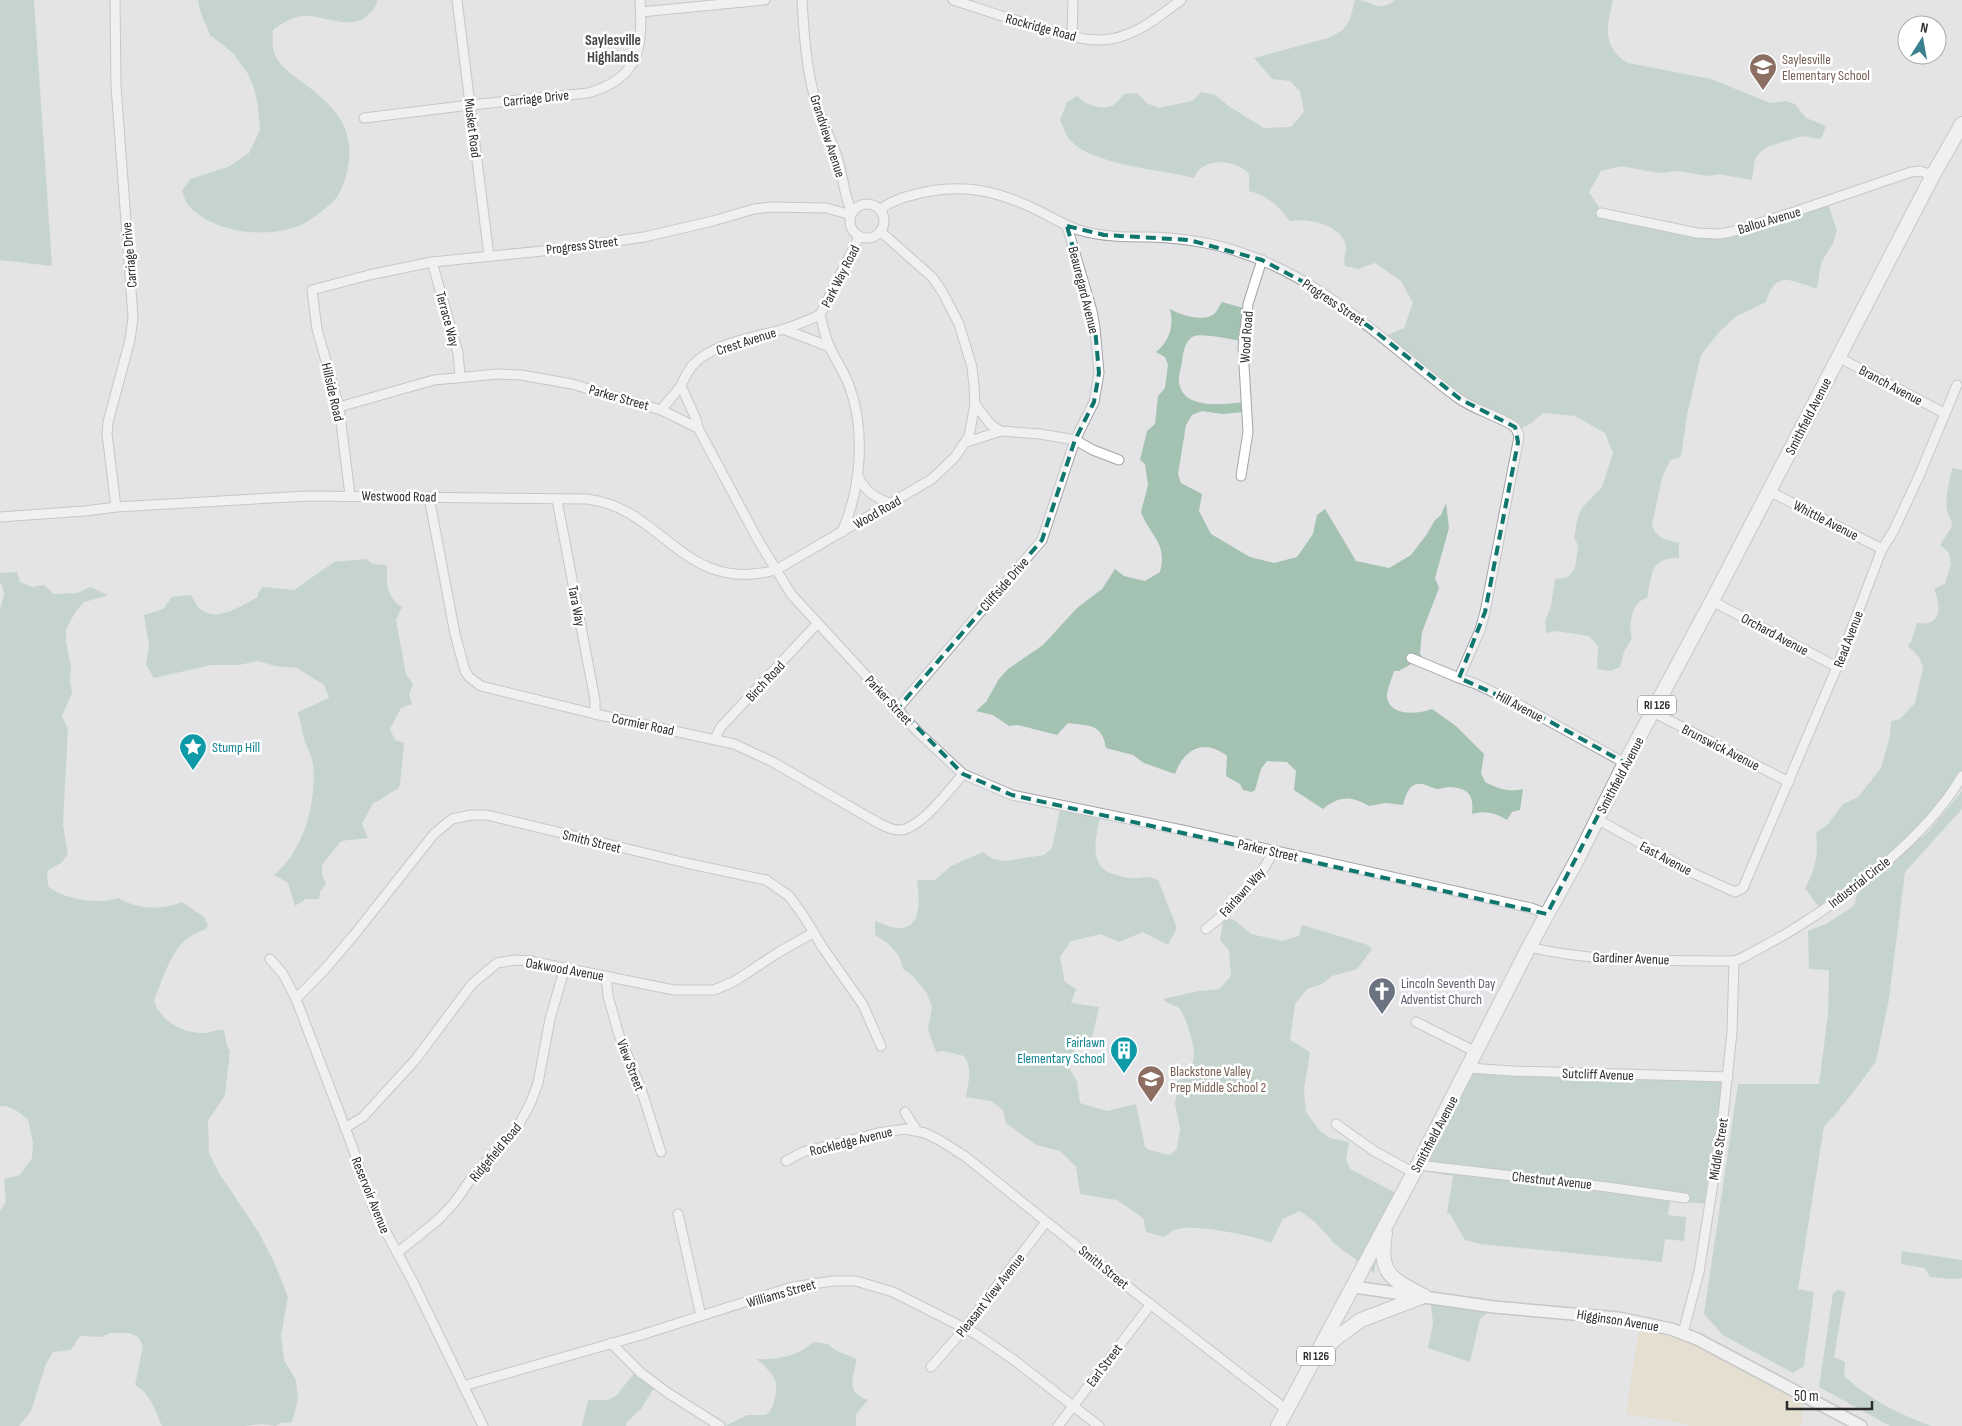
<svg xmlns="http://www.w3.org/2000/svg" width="1962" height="1426" font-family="'Sofia Sans Condensed',sans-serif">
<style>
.green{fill:#a3c2b1}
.sand{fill:#e4dab5}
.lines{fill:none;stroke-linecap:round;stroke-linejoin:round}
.minor-casing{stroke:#a4a3a6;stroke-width:11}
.tertiary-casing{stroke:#a4a3a6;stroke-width:14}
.primary-casing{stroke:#a4a3a6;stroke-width:16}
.minor{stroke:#fff;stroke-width:9}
.tertiary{stroke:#fff;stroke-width:11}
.primary{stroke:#fff;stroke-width:14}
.marked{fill:none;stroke:#0f766e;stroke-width:4;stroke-dasharray:10 6;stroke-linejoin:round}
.labels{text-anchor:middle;stroke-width:5;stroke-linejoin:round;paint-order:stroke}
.shield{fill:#fff;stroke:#6b6b6c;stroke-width:1}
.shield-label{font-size:12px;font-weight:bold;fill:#2c2b2d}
.street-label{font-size:14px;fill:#2c2b2d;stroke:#fff}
.education-label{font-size:14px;fill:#785e54;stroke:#fff;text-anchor:start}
.culture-label{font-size:14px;fill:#0d838f;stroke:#fff;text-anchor:start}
.worship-label{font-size:14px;fill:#5b616d;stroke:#fff;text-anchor:start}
.neighbourhood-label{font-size:15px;font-weight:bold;fill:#474648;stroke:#fff}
</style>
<rect width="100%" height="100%" fill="#e4e3e6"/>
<g class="green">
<polygon points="0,0 34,0 52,266 0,260"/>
<path d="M198,0H377C377,6 374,9 370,13C353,32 327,16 306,16C294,15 283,23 273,30C273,35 272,43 273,49C277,65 290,73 302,82C339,109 359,133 345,180C343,185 340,193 337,197C332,204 309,222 301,225C267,239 214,234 188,205C185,201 184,196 182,191L190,179L228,167L249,153L260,130L258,106L254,88L248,74L233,53L210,35L200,11Z"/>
<path d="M1355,0C1372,0 1378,14 1395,0H1613C1607,26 1601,47 1628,63L1711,79L1770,103L1786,101L1795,104L1806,118L1826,126L1821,139L1802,136L1767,147L1758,154L1755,159L1752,180L1718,174L1709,176L1677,171L1662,173L1647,171L1621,166L1601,171L1589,192L1604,215L1726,236L1828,204L1837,231L1833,243L1821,263L1817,289C1792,281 1775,269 1766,302L1737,316L1720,331L1701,355L1687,415L1681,457L1670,460L1662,478L1652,524C1656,539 1666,539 1679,543V558C1649,558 1653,573 1647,598C1632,601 1628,625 1632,638L1624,652L1620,667L1611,671L1597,669L1598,646L1589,636L1555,631L1546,633L1545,621L1551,606L1555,579L1568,577L1575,568L1578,545L1574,538L1578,516L1582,508L1602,487L1613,453L1605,433L1575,416L1543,413L1530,424L1515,431L1463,407L1380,338L1404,328L1413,303L1401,281L1375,263L1358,269L1345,266C1343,259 1346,254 1346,247C1344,225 1307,218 1290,221C1276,205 1271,197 1249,191V174C1238,162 1215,158 1201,168C1198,170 1196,175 1194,178C1160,169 1095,166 1071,141C1066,136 1063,126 1060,120L1067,102L1077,96C1085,105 1104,112 1115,104C1118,101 1121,97 1124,94L1137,93L1147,103L1158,108L1192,101L1201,92L1215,95L1230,107L1264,128L1291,127L1304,112L1300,91L1290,81L1272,79L1254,58L1328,38L1343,30L1350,19Z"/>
<path d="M1222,302L1247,309L1242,341C1231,340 1200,332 1192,337C1184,343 1183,354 1182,362C1181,368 1178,376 1179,381C1181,411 1225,404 1245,402V412L1222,414L1202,411L1192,415L1186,425L1178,474L1181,483L1202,494L1199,511L1211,534L1250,557L1274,563L1297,557L1313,534L1317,515L1325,509L1356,561L1389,568L1411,555L1427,534L1435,520L1441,515L1446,503L1449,528L1435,578L1439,588L1422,632L1420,653L1422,658L1399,671H1394C1392,679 1386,691 1387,698C1391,717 1418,714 1432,709L1456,726L1484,754L1481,773L1485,782C1497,788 1509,793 1523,789L1520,810L1512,812L1507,820C1496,813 1485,810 1472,814C1474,795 1469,788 1449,787C1445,787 1441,789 1437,789C1432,788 1427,785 1422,784C1409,782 1406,795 1403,805L1386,803L1369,806C1351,795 1338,796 1323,809L1294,790L1296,771L1287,762L1267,761L1261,769L1255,790L1252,792L1243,790L1240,784L1226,776L1227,756C1204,738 1184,749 1175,774L1144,763L1133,755L1106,748C1102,723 1089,726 1068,723L1057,735L1018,725L1009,726L993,715L976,711L986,702L999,679L1008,669L1043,645L1077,608L1102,589L1115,569L1124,576L1145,581L1160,572C1168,543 1150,536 1141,512L1148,485L1145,464L1140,460L1147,431L1155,424L1158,396L1165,388L1168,365L1165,357L1156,352C1170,341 1174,325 1170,309C1180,315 1205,323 1215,313C1218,310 1220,305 1222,302Z"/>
<path d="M1952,468L1962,470V777L1892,861L1928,832L1962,791V809L1905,872L1889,999L1876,1061L1861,1082L1835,1115L1824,1126L1798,1289L1814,1292L1804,1366L1793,1373L1723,1335L1704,1314L1738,1084H1819L1828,1014L1829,970L1809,969L1808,931L1826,924L1854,906L1859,887L1822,912L1805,888C1815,871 1819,853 1816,833L1828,824L1843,804L1858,797L1881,768L1890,736L1891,721L1900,719L1915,703L1923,668L1919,657L1908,646L1911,642L1917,623C1920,623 1926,624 1929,623C1944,616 1938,599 1934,589L1945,584L1951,564L1949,553L1940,545L1951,528L1952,522C1941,506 1949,486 1952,468Z"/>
<path d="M366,559L373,564L387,565C387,583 385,595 402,607L396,620L406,674L413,684L409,694L412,704L401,708L390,729L395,740L404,743L400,785L397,790C389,792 383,800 373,803L362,824L368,838L341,841L322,865V875L326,883L320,892L319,899H306L295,906L288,883L274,875C304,851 317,801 313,765C312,756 307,747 304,739C302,730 300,721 298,712L329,698L324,685L297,668L275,666L258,661L239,665H211L154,678L146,665L149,646L144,615L163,609L172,597L191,595C194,599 196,605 199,608C216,624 242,605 258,597V593L263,587L294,590L334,562Z"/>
<path d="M17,572L20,582L32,587L44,585L54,594L77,593L90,587L106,594L107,596L84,602L76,611L66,629V642L71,667L70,681L72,693L62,716L68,729L63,825L68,854L61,863L47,871L48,886C61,899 101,905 118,898C137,909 161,911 182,902L204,917L208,925L206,929C198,932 189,936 182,943C170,956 161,983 154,1000C159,1020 183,1034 204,1033C211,1033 217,1029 224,1030L227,1046L230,1051L225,1095L208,1121L209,1153L219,1173L259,1233L274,1262L288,1297L281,1335L284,1360L296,1380L298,1400L292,1422L280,1423L276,1426L263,1424L245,1426H162C156,1412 150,1393 135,1385L143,1346L138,1337L129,1333H110L102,1337L80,1336L71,1350L53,1352L46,1364L31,1411L19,1426H0V1211L6,1202L4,1179L20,1175L32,1158L33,1144L28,1119C20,1113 11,1105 0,1106V609L4,595L2,585L0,583V573Z"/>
<path d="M1060,809L1100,817C1096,839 1087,868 1116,875C1121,877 1126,878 1132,878C1145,879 1143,874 1158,880L1177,928L1168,945L1143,932L1119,942L1101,934L1071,941L1060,957L1065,982L1076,989L1071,1003L1099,1007L1091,1043L1075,1049L1070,1070L1077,1081L1080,1103L1107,1111L1136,1104L1145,1147L1149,1150L1170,1155L1177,1149L1180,1129L1175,1104L1177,1091L1173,1084L1191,1072C1192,1065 1194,1058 1194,1052C1193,1042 1186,1017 1180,1009C1176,1005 1169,1005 1163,999L1199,991L1219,989L1231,976L1229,950L1220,940L1224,916L1236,921L1251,934L1282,941L1299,936L1302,925L1368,945L1372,949L1357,969L1332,976L1322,984L1307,989L1295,1004L1290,1040L1310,1052L1304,1090L1306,1112L1320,1131L1330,1138L1349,1142L1346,1160L1350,1169L1400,1195L1377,1256L1374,1273L1336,1245L1315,1222L1300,1211L1283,1219L1271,1243C1256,1236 1194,1224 1178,1229C1173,1230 1168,1234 1164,1237L1146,1232L1143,1218L1117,1200L1080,1194L1076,1167L1060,1151L1036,1145L1006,1123L1003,1110L991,1101L966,1097C968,1082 973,1069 964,1056L943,1051L936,1052L928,1030L932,1006L926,992L913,976L903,969C900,952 890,944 875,935V921C883,924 894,929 902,928C923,926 919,895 917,880H935L951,866L983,852L993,859L1005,861L1044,855L1052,848Z"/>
<polygon points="1468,1068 1728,1077 1709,1204 1670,1201 1668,1215 1686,1217 1684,1241 1665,1239 1662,1262 1480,1244 1465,1240 1450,1214 1447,1213 1453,1176 1415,1170"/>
<polygon points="1902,1251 1962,1260 1962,1278 1953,1279 1930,1277 1925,1268 1901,1264"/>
<path d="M1838,1290L1845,1292L1834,1357L1845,1362L1844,1376C1869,1399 1900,1415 1932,1426H1890L1819,1387L1833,1293Z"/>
<polygon points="1430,1297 1494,1307 1480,1319 1470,1362 1428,1348 1433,1323"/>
<path d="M813,1342L828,1344L835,1350L857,1359C853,1378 845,1392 868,1400L856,1414V1426H725L747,1415H766C772,1410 773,1406 775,1398C780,1378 770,1372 757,1359C777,1360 799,1356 813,1342Z"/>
<polygon points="636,1371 657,1383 641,1409 626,1423 626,1426 582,1426 588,1400 608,1400 616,1396"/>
</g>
<polygon class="sand" points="1640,1322 1671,1329 1802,1395 1803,1420 1800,1426 1689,1426 1682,1423 1626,1414"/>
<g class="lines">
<g class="minor-casing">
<g id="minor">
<polyline points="115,0 116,86 133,317 130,340 108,422 107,434 116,507"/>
<polyline points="457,0 489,256"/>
<path d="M802,0C804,33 806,67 815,99C820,120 832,139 838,160C844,179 843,193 852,212"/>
<path d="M953,0C984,10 1015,21 1048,30C1068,35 1089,43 1111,39C1139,34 1159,16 1181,0"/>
<polyline points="641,12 765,0"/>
<polyline points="1072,37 1073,0"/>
<path d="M364,118L470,105L588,93C640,78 643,48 640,0"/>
<circle cx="867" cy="221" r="17"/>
<path d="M880,210C893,199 909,196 925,192C966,184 997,191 1035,209C1050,216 1063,225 1079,230C1102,237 1126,237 1150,237C1180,238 1211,242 1239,252C1325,279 1388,346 1458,398C1476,411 1497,415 1515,427L1519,435L1518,442L1485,612L1480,630L1459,678"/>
<polyline points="1601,213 1697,233 1719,234 1731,232 1797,211 1911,172 1920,171 1933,175"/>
<polyline points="432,262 458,353 460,376"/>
<path d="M820,315C823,325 825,337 830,348C836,360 844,372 849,385C866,431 861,488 842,532"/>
<polyline points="820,315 859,237"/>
<polyline points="783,329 830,347"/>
<polyline points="1838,357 1944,413"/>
<polyline points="975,404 991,425 1001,431 1040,434 1075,440 1093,450 1119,460"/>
<polyline points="339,407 434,380 498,374 521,375 572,384 661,410 698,428 758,540 791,594 918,732 963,774 1012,795 1182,830 1531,908 1547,914"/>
<polyline points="661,410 681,386"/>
<path d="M698,428L696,419L681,386C684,379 687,372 692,366C711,343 757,337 784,329C797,325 808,320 820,315"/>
<polyline points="967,442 1001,431"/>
<path d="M858,476C866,493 875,497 891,504"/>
<polyline points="1241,476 1248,432 1243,348 1248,304 1262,260"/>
<polyline points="1769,491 1882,549"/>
<polyline points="350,495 339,407 317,329 312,290 369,275 432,262 562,249 644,237 713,221 754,209 771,207 827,208 851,215"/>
<path d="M429,497L455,634L465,671L469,677L481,686L595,714L734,744L773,762L880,824C886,827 893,830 899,830C920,830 950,789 963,774"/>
<polyline points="557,500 595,700 595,714"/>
<path d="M0,517L85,511L116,507L307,496L587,499C664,508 683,595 776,570L932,479L955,457L969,436L975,404L974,386L972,367L959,324L943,293L933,278L880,231"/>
<polyline points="1712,601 1837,667"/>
<polyline points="1411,658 1459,678 1476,684 1518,704 1625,763"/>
<polyline points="898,708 1042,540 1075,440 1094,402 1099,373 1095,328 1092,311 1067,226"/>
<polyline points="1653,712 1789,782"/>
<polyline points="715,739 720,728 817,624"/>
<polyline points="1597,819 1695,874 1735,892 1743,888 1837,667 1882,549 1893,532 1919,476 1957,385"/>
<path d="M1206,929C1232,909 1259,881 1273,852"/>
<path d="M1529,947C1595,963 1666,960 1734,961L1742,958C1758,949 1774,941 1789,932C1850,895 1927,837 1962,776"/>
<polyline points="270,959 283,974 296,999 351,1143 374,1210 412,1280 483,1426"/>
<polyline points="606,976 608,996 619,1035 641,1089 661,1152"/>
<polyline points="296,999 326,968 354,935 434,834 452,819 471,815 487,815 686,863 766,880 789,896 803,915 823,948 863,1005 881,1046"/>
<polyline points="1416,1022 1476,1052"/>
<polyline points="1468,1068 1512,1071 1728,1077"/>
<polyline points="905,1112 917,1131"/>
<polyline points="1336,1124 1374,1151 1414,1173"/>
<polyline points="345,1128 363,1117 416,1059 472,984 497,963 515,960 530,961 674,990 714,990 735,981 779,952 813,933"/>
<polyline points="786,1161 803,1152 878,1133 905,1129 925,1133 941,1141 966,1157 1110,1273 1287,1410"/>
<polyline points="1418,1165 1607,1187 1685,1198"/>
<polyline points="678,1214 701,1316"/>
<polyline points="397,1253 438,1220 454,1203 473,1176 516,1130 531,1102 538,1083 550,1019 565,967"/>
<polyline points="1683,1333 1699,1272 1722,1126 1732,1032 1734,961"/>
<polyline points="611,1343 641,1373 668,1393 720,1426"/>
<polyline points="931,1367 965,1328 1046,1222"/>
<polyline points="463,1386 641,1335 792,1287 833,1281 856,1281 893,1292 976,1334 1014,1360 1099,1426"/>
<polyline points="1058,1426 1151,1304"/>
</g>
</g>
<g class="tertiary-casing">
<polyline id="tertiary" points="1354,1287 1494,1307 1618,1318 1671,1329 1697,1339 1861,1426"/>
</g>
<g class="primary-casing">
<g id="primary">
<path d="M1385,1233C1378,1274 1391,1279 1424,1296"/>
<polyline points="1325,1349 1336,1338 1361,1320 1424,1296"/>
<polyline points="1278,1426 1418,1165 1529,947 1578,858 1625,763 1712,601 1933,175 1962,124"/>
</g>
</g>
<use href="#minor" class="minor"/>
<use href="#tertiary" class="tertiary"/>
<use href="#primary" class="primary"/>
</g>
<path d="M0 0H1962V1426H0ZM1067,226L1104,235L1189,240L1262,260L1313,287L1371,328L1460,399L1515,427L1518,442L1485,612L1459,678L1518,704L1625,763L1547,914L1012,795L963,774L898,708L1042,540L1075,440L1094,402L1099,373L1095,328Z" fill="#e4e3e6" fill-opacity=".55" fill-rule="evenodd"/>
<path class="marked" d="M1067,226L1104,235L1189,240L1262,260L1313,287L1371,328L1460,399L1515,427L1518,442L1485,612L1459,678L1518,704L1625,763L1547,914L1012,795L963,774L898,708L1042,540L1075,440L1094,402L1099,373L1095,328Z"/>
<defs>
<g id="school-pin" transform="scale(1.4375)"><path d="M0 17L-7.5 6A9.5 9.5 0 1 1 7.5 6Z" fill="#8d6e63" stroke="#fff"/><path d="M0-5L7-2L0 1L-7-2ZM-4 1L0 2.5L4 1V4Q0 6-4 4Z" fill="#fff"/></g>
<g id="sight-pin" transform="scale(1.4375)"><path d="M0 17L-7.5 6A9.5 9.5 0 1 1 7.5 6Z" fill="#0f9aa8" stroke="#fff"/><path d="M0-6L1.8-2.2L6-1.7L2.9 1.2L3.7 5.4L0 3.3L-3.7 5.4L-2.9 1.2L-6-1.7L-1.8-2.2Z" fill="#fff"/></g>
<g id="church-pin" transform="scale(1.4375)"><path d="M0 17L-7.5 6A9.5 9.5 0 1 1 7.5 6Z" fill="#6b7280" stroke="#fff"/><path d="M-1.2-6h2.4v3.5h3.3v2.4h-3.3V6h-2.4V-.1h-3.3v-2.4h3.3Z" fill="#fff"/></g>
<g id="building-pin" transform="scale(1.4375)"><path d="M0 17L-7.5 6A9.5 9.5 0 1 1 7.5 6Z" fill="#0f9aa8" stroke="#fff"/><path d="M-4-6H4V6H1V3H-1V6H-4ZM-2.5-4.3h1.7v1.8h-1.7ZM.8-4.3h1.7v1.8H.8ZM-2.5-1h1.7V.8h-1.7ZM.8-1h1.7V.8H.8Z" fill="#fff"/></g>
</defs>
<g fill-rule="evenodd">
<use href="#school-pin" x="1763" y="67"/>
<use href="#sight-pin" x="193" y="747"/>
<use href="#church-pin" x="1382" y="991"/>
<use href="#building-pin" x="1124" y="1050"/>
<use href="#school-pin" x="1151" y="1079"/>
</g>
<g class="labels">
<g class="shield">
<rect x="1638" y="695.5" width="38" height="19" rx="4"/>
<rect x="1297" y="1346.5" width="38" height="19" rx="4"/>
</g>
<g class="shield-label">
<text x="1657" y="709">RI 126</text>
<text x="1316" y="1360">RI 126</text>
</g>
<g class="street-label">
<text transform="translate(1041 27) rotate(15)" y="5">Rockridge Road</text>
<text transform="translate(536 98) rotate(-6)" y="5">Carriage Drive</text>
<text transform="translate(473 128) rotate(83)" y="5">Musket Road</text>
<text transform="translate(828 136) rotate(72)" y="5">Grandview Avenue</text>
<text transform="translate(1769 220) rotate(-17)" y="5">Ballou Avenue</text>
<text transform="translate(582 245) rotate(-7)" y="5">Progress Street</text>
<text transform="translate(129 255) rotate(-95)" y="5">Carriage Drive</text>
<text transform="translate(840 276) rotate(-63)" y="5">Park Way Road</text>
<text transform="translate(1084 290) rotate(76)" y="5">Beauregard Avenue</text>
<text transform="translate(1334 302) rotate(34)" y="5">Progress Street</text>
<text transform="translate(448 319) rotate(75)" y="5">Terrace Way</text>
<text transform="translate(1246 337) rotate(-86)" y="5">Wood Road</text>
<text transform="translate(746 341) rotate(-18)" y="5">Crest Avenue</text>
<text transform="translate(1891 385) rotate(28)" y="5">Branch Avenue</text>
<text transform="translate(333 392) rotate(77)" y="5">Hillside Road</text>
<text transform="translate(619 397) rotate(16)" y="5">Parker Street</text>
<text transform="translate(1808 416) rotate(-63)" y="5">Smithfield Avenue</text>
<text transform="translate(399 496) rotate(1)" y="5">Westwood Road</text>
<text transform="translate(877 512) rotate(-30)" y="5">Wood Road</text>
<text transform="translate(1826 520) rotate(27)" y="5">Whittle Avenue</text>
<text transform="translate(1004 584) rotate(-49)" y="5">Cliffside Drive</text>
<text transform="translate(577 606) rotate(79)" y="5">Tara Way</text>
<text transform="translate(1775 634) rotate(28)" y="5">Orchard Avenue</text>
<text transform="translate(1848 639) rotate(-69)" y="5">Read Avenue</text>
<text transform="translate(765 681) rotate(-47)" y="5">Birch Road</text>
<text transform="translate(889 700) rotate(47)" y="5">Parker Street</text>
<text transform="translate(1520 706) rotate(28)" y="5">Hill Avenue</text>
<text transform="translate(643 724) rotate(12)" y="5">Cormier Road</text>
<text transform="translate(1721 747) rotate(27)" y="5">Brunswick Avenue</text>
<text transform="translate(1620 775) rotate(-62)" y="5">Smithfield Avenue</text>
<text transform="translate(592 841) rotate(14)" y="5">Smith Street</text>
<text transform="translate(1268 850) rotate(13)" y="5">Parker Street</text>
<text transform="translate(1666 858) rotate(28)" y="5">East Avenue</text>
<text transform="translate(1859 882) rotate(-38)" y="5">Industrial Circle</text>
<text transform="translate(1242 892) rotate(-48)" y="5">Fairlawn Way</text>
<text transform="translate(1631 958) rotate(2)" y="5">Gardiner Avenue</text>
<text transform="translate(565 969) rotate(10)" y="5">Oakwood Avenue</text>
<text transform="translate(631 1065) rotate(69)" y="5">View Street</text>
<text transform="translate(1598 1074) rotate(2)" y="5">Sutcliff Avenue</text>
<text transform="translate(1434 1134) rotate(-62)" y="5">Smithfield Avenue</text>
<text transform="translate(851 1141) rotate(-14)" y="5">Rockledge Avenue</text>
<text transform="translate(1718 1149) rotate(-81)" y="5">Middle Street</text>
<text transform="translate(495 1152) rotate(-50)" y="5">Ridgefield Road</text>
<text transform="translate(1552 1180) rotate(6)" y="5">Chestnut Avenue</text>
<text transform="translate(371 1195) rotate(68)" y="5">Reservoir Avenue</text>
<text transform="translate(1104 1267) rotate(39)" y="5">Smith Street</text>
<text transform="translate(781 1293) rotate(-16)" y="5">Williams Street</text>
<text transform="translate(990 1295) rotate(-52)" y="5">Pleasant View Avenue</text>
<text transform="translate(1618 1320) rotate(9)" y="5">Higginson Avenue</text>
<text transform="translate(1104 1365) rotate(-53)" y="5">Earl Street</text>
</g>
<g class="education-label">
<text x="1782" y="64">Saylesville<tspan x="1782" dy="16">Elementary School</tspan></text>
<text x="1170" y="1076">Blackstone Valley<tspan x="1170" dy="16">Prep Middle School 2</tspan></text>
</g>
<g class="culture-label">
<text x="212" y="752">Stump Hill</text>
<text x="1105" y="1047" text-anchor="end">Fairlawn<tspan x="1105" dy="16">Elementary School</tspan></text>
</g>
<g class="worship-label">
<text x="1401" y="988">Lincoln Seventh Day<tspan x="1401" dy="16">Adventist Church</tspan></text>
</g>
<g class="neighbourhood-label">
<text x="613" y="45">Saylesville<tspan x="613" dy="17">Highlands</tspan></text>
</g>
</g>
<g transform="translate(1922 40) rotate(11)"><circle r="24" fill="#ffffff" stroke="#abaaab"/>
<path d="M0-4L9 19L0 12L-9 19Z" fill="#3c808f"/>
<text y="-8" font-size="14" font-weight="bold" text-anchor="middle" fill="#2c2b2d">N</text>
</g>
<path d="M1787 1401v8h85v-8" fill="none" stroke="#2c2b2d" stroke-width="2.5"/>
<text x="1794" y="1401" font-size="15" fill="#2c2b2d" stroke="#ffffff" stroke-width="4" paint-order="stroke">50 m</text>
</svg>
